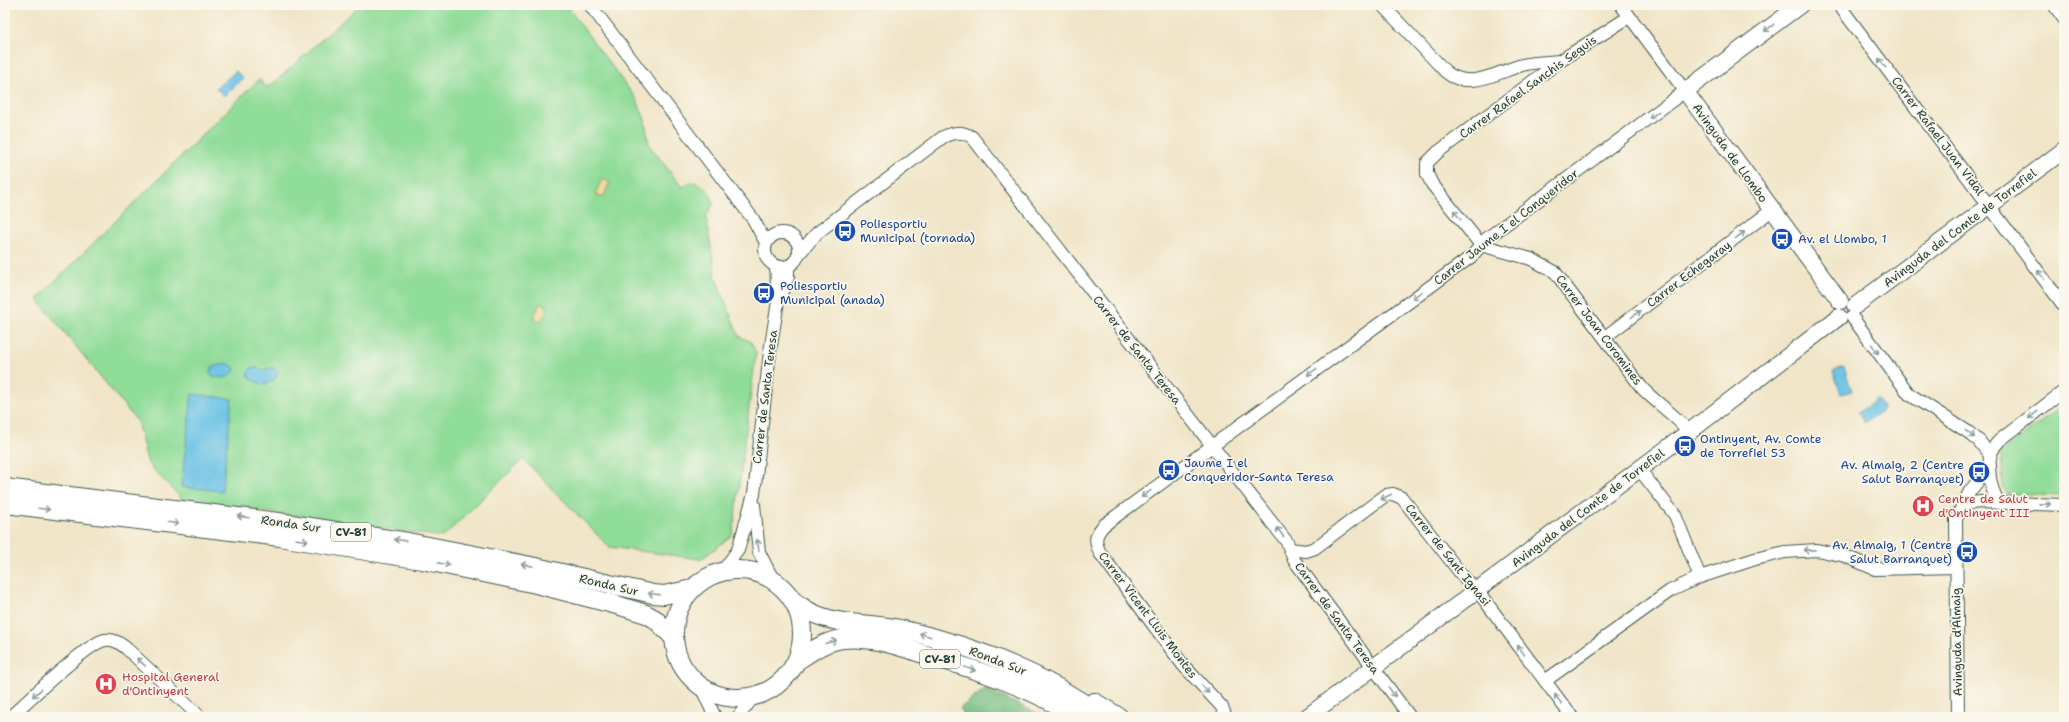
<svg xmlns="http://www.w3.org/2000/svg" width="2069" height="722" font-family="'Shantell Sans',sans-serif">
<style>
.green{fill:#90dc99;stroke:#588c66}
.forest{fill:#74bc81;stroke:#4a7c5a}
.sand{fill:#eeda9e;stroke:#868c69}
.water{fill:#68c1e5;stroke:#447f8c}
.lines{fill:none;stroke-linecap:round;stroke-linejoin:round}
.street-casing{stroke:#3e564a;stroke-width:14}
.secondary-casing{stroke:#3e564a;stroke-width:18}
.primary-casing{stroke:#3e564a;stroke-width:20}
.street{stroke:#fff;stroke-width:12}
.secondary{stroke:#fff;stroke-width:16}
.primary{stroke:#fff;stroke-width:18}
.oneway{stroke:#8f9e9a}
.labels{text-anchor:middle;stroke-width:3.5;stroke-linejoin:round;paint-order:stroke}
.shield{fill:#fbf7ec;stroke:#61756b;stroke-width:1}
.shield-label{font-size:11px;font-weight:bold;fill:#1f3d34}
.street-label{font-size:12px;fill:#1f3d34;stroke:#fbf7ec}
.transit-label{font-size:12px;fill:#164399;stroke:#fbf7ec;text-anchor:start}
.health-label{font-size:12px;fill:#be3a42;stroke:#fbf7ec;text-anchor:start}
</style>
<rect width="100%" height="100%" fill="#fbf7ec"/>
<filter id="ink" filterUnits="userSpaceOnUse"><feTurbulence type="fractalNoise" baseFrequency=".025" numOctaves="2"/><feDisplacementMap in="SourceGraphic" scale="8" xChannelSelector="R" yChannelSelector="G"/><feConvolveMatrix kernelMatrix="1 2 1 2 8 2 1 2 1" color-interpolation-filters="sRGB"/></filter>
<filter id="wash" filterUnits="userSpaceOnUse"><feTurbulence type="fractalNoise" baseFrequency=".012" numOctaves="4" result="noise"/><feDisplacementMap in="SourceGraphic" scale="16" xChannelSelector="R" yChannelSelector="G"/><feGaussianBlur stdDeviation="0.9" result="paint"/><feColorMatrix in="noise" values="0 0 0 0 0 0 0 0 0 0 0 0 0 0 0 0 0 1.4 0 .05"/><feComposite in="paint" operator="in"/></filter>
<g filter="url(#wash)">
<rect width="100%" height="100%" fill="#f0e5c8"/>
<g class="green">
<path d="M360,5H566L637,100L645,120L649,145L682,187L693,182C707,186 711,192 713,205L706,216L716,279L739,336L751,342L756,353L733,533L729,538L704,557L700,559L609,547L523,459L443,537L183,500L148,464L137,421L37,299L259,79L266,87L275,82Z"/>
<polygon points="2064,405 2064,496 2008,494 2003,489 2001,452"/>
</g>
<polygon class="forest" points="985,689 1045,717 966,717 960,708"/>
<g class="sand">
<polygon points="602,179 610,182 603,198 595,194"/>
<polygon points="540,303 548,307 541,322 533,319"/>
</g>
<g class="water">
<polygon points="236,71 243,78 224,96 216,88"/>
<path d="M227,363L233,366L235,370C229,379 222,379 212,376L210,373L212,367Z"/>
<path d="M255,367C258,368 261,371 264,370C271,368 274,366 278,373C275,388 251,386 248,373L251,368Z"/>
<polygon points="1844,367 1852,391 1841,394 1833,371"/>
<polygon points="192,394 232,399 222,491 181,487"/>
<polygon points="1877,399 1884,409 1865,423 1858,413"/>
</g>
</g>
<g filter="url(#ink)">
<g class="lines">
<g class="street-casing">
<g id="street">
<polyline points="590,5 753,219 766,243"/>
<path d="M1382,5L1446,72C1469,91 1498,72 1522,65C1534,62 1547,62 1560,61"/>
<polyline points="1839,5 2064,306"/>
<polyline points="2054,5 2064,19"/>
<path d="M1629,17L1560,61L1438,152L1427,163V174L1432,184L1481,245L1531,259L1555,272L1642,388C1657,404 1676,415 1689,432"/>
<circle cx="782" cy="250" r="17"/>
<path d="M798,255L817,233L943,137C954,132 961,131 972,137L1287,542L1294,560L1410,717"/>
<polyline points="776,266 778,300"/>
<polyline points="1852,317 1909,394 1968,432 1979,441 1989,454"/>
<polyline points="1605,337 1772,210"/>
<polyline points="1639,469 1675,515 1700,577"/>
<path d="M1998,503C1989,485 1983,455 2000,440L2064,391"/>
<polyline points="1964,504 1980,502 2064,505"/>
<polyline points="754,505 759,552 773,580"/>
<polyline points="1290,549 1306,551 1315,548 1386,495 1393,494 1402,498 1465,579 1477,590 1572,717"/>
<polyline points="722,572 738,550 754,494 770,352 778,301 788,277 788,266"/>
<polyline points="1545,681 1670,591 1700,577 1755,559 1785,552 1817,550 1845,556 1875,569 1956,567"/>
<polyline points="701,687 715,717"/>
<path d="M10,717C27,702 87,643 105,640C114,639 120,643 127,649L200,717"/>
<polyline points="738,717 754,696"/>
<path d="M1226,717L1222,707L1183,665L1100,553C1094,540 1095,535 1104,525L1472,256L1486,239L1685,91L1621,5"/>
<polyline points="1958,717 1956,519 1970,491 1990,466"/>
</g>
</g>
<g class="secondary-casing">
<g id="secondary">
<polyline points="1800,5 1685,91 1840,301"/>
<polyline points="1855,306 2064,150"/>
<polyline points="1307,717 1689,432 1839,317"/>
</g>
</g>
<g class="primary-casing">
<g id="primary">
<polyline points="5,488 278,522 408,542 536,567 653,594 664,595 692,589"/>
<polyline points="5,504 280,537 422,560 536,584 617,605 646,614 655,619 674,638"/>
<circle cx="738" cy="634" r="64"/>
<path d="M793,601C801,606 808,612 817,615C844,626 876,623 904,630C973,646 1045,674 1103,717"/>
<path d="M797,661C812,651 825,641 843,639C870,636 898,646 924,654C977,670 1031,687 1078,717"/>
<polyline points="1094,702 1119,717"/>
</g>
</g>
<use href="#street" class="street"/>
<use href="#secondary" class="secondary"/>
<use href="#primary" class="primary"/>
</g>
<defs><path id="oneway-shaft" d="M-6 0H5M1.5-3L5.5 0L1.5 3" fill="none" stroke-width="1.6" stroke-linecap="round" stroke-linejoin="round"/></defs>
<g class="oneway">
<use href="#oneway-shaft" transform="translate(1769 28) rotate(143)"/>
<use href="#oneway-shaft" transform="translate(1882 63) rotate(-127)"/>
<use href="#oneway-shaft" transform="translate(1654 115) rotate(143)"/>
<use href="#oneway-shaft" transform="translate(1457 215) rotate(-128)"/>
<use href="#oneway-shaft" transform="translate(1740 235) rotate(-37)"/>
<use href="#oneway-shaft" transform="translate(2041 275) rotate(-126)"/>
<use href="#oneway-shaft" transform="translate(1417 295) rotate(144)"/>
<use href="#oneway-shaft" transform="translate(1636 314) rotate(-37)"/>
<use href="#oneway-shaft" transform="translate(1875 349) rotate(54)"/>
<use href="#oneway-shaft" transform="translate(1312 372) rotate(144)"/>
<use href="#oneway-shaft" transform="translate(2033 415) rotate(142)"/>
<use href="#oneway-shaft" transform="translate(1970 434) rotate(38)"/>
<use href="#oneway-shaft" transform="translate(1146 494) rotate(144)"/>
<use href="#oneway-shaft" transform="translate(1386 497) rotate(153)"/>
<use href="#oneway-shaft" transform="translate(2045 504) rotate(1)"/>
<use href="#oneway-shaft" transform="translate(44 509) rotate(7)"/>
<use href="#oneway-shaft" transform="translate(243 517) rotate(-173)"/>
<use href="#oneway-shaft" transform="translate(173 523) rotate(7)"/>
<use href="#oneway-shaft" transform="translate(1280 532) rotate(-128)"/>
<use href="#oneway-shaft" transform="translate(302 540) rotate(8)"/>
<use href="#oneway-shaft" transform="translate(400 540) rotate(-171)"/>
<use href="#oneway-shaft" transform="translate(758 545) rotate(-98)"/>
<use href="#oneway-shaft" transform="translate(1809 550) rotate(179)"/>
<use href="#oneway-shaft" transform="translate(444 564) rotate(11)"/>
<use href="#oneway-shaft" transform="translate(527 565) rotate(-168)"/>
<use href="#oneway-shaft" transform="translate(654 594) rotate(-174)"/>
<use href="#oneway-shaft" transform="translate(925 635) rotate(-163)"/>
<use href="#oneway-shaft" transform="translate(831 642) rotate(-15)"/>
<use href="#oneway-shaft" transform="translate(1521 650) rotate(-126)"/>
<use href="#oneway-shaft" transform="translate(141 662) rotate(-137)"/>
<use href="#oneway-shaft" transform="translate(970 669) rotate(19)"/>
<use href="#oneway-shaft" transform="translate(1205 689) rotate(48)"/>
<use href="#oneway-shaft" transform="translate(1392 692) rotate(54)"/>
<use href="#oneway-shaft" transform="translate(37 693) rotate(139)"/>
<use href="#oneway-shaft" transform="translate(1558 699) rotate(-127)"/>
</g>
</g>
<defs>
<g id="bus-disc" transform="scale(1.15)"><circle r="9.5" fill="#1a4fb4" stroke="#fbf7ec"/><path d="M-5-6H5V4H4V6H2V4H-2V6H-4V4H-5ZM-3.5-4V0h7V-4ZM-3.5 1.2v1.5H-2V1.2ZM2 1.2v1.5H3.5V1.2Z" fill="#fff"/></g>
<g id="hospital-disc" transform="scale(1.15)"><circle r="9.5" fill="#e0444e" stroke="#fbf7ec"/><path d="M-5-5h3v3.5h4V-5h3V5h-3V1.5h-4V5h-3Z" fill="#fff"/></g>
</defs>
<g fill-rule="evenodd">
<use href="#bus-disc" x="845" y="231"/>
<use href="#bus-disc" x="1782" y="239"/>
<use href="#bus-disc" x="764" y="293"/>
<use href="#bus-disc" x="1685" y="446"/>
<use href="#bus-disc" x="1169" y="470"/>
<use href="#bus-disc" x="1979" y="472"/>
<use href="#hospital-disc" x="1923" y="506"/>
<use href="#bus-disc" x="1967" y="552"/>
<use href="#hospital-disc" x="106" y="684"/>
</g>
<g class="labels">
<g class="shield">
<rect x="331" y="523" width="40" height="18" rx="3"/>
<rect x="920" y="650" width="40" height="18" rx="3"/>
</g>
<g class="shield-label">
<text x="351" y="536">CV-81</text>
<text x="940" y="663">CV-81</text>
</g>
<g class="street-label">
<text transform="translate(1528 87) rotate(-36)" y="4">Carrer Rafael Sanchis Seguis</text>
<text transform="translate(1938 136) rotate(53)" y="4">Carrer Rafael Juan Vidal</text>
<text transform="translate(1730 153) rotate(54)" y="4">Avinguda de Llombo</text>
<text transform="translate(1506 227) rotate(-38)" y="4">Carrer Jaume I el Conqueridor</text>
<text transform="translate(1960 228) rotate(-37)" y="4">Avinguda del Comte de Torrefiel</text>
<text transform="translate(1689 274) rotate(-37)" y="4">Carrer Echegaray</text>
<text transform="translate(1599 330) rotate(53)" y="4">Carrer Joan Coromines</text>
<text transform="translate(1137 350) rotate(52)" y="4">Carrer de Santa Teresa</text>
<text transform="translate(765 397) rotate(-83)" y="4">Carrer de Santa Teresa</text>
<text transform="translate(1588 508) rotate(-37)" y="4">Avinguda del Comte de Torrefiel</text>
<text transform="translate(291 524) rotate(8)" y="4">Ronda Sur</text>
<text transform="translate(1448 555) rotate(51)" y="4">Carrer de Sant Ignasi</text>
<text transform="translate(609 585) rotate(13)" y="4">Ronda Sur</text>
<text transform="translate(1148 615) rotate(53)" y="4">Carrer Vicent Lluis Montes</text>
<text transform="translate(1337 618) rotate(54)" y="4">Carrer de Santa Teresa</text>
<text transform="translate(1957 642) rotate(-91)" y="4">Avinguda d'Almaig</text>
<text transform="translate(998 661) rotate(21)" y="4">Ronda Sur</text>
</g>
<g class="transit-label">
<text x="860" y="228">Poliesportiu<tspan x="860" dy="14">Municipal (tornada)</tspan></text>
<text x="1798" y="243">Av. el Llombo, 1</text>
<text x="780" y="290">Poliesportiu<tspan x="780" dy="14">Municipal (anada)</tspan></text>
<text x="1700" y="443">Ontinyent, Av. Comte<tspan x="1700" dy="14">de Torrefiel 53</tspan></text>
<text x="1184" y="467">Jaume I el<tspan x="1184" dy="14">Conqueridor-Santa Teresa</tspan></text>
<text x="1964" y="469" text-anchor="end">Av. Almaig, 2 (Centre<tspan x="1964" dy="14">Salut Barranquet)</tspan></text>
<text x="1952" y="549" text-anchor="end">Av. Almaig, 1 (Centre<tspan x="1952" dy="14">Salut Barranquet)</tspan></text>
</g>
<g class="health-label">
<text x="1938" y="503">Centre de Salut<tspan x="1938" dy="14">d'Ontinyent III</tspan></text>
<text x="122" y="681">Hospital General<tspan x="122" dy="14">d'Ontinyent</tspan></text>
</g>
</g>
<rect width="2069" height="722" fill="none" stroke="#fbf7ec" stroke-width="20"/>
</svg>
